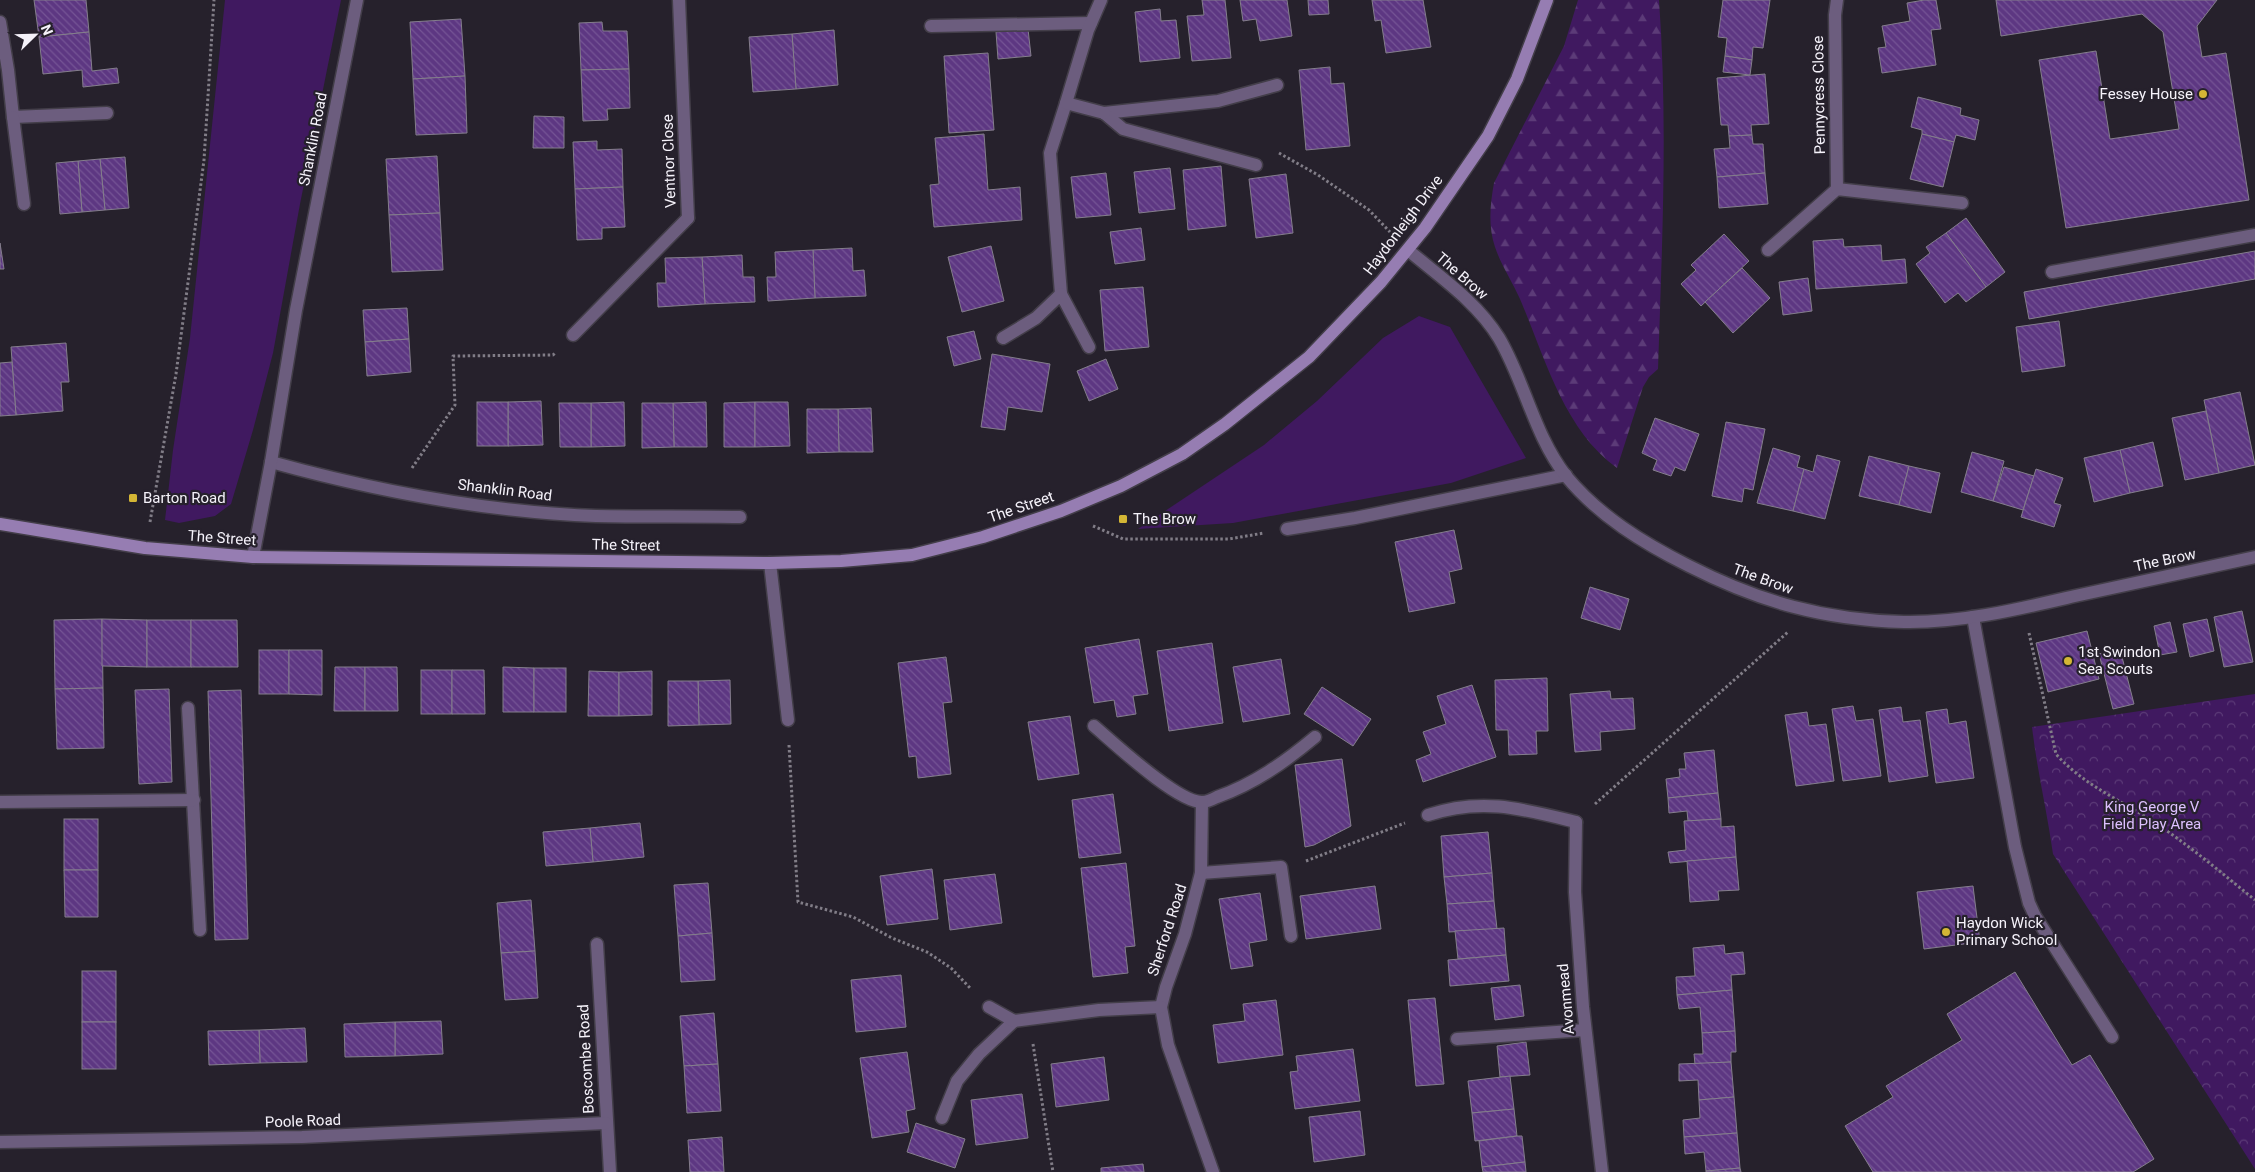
<svg xmlns="http://www.w3.org/2000/svg" width="2255" height="1172" font-family="Roboto,sans-serif">
<style>
.grass{fill:#401960}
.forest{fill:url(#forest-firs)}
.park{fill:url(#park-crowns)}
.building{fill:url(#building-back-hatch);stroke:#847e8c}
.lines{fill:none;stroke-linecap:round;stroke-linejoin:round}
.lane-casing{stroke:#433e49;stroke-width:15}
.street-casing{stroke:#433e49;stroke-width:15}
.secondary-casing{stroke:#433e49;stroke-width:15}
.path{stroke:#817d87;stroke-width:3;stroke-dasharray:2.5 2.5;stroke-linecap:butt}
.lane{stroke:#6c5d7e;stroke-width:12}
.street{stroke:#6c5d7e;stroke-width:12}
.secondary{stroke:#967db2;stroke-width:12}
.poi-dot{fill:#d4b635;stroke:#26212c;stroke-width:2}
.labels{text-anchor:middle;stroke-width:4.5;stroke-linejoin:round;paint-order:stroke}
.poi-label{font-size:15px;fill:#f5f2fa;stroke:#26212c;text-anchor:start}
.street-label{font-size:15px;fill:#f5f2fa;stroke:#26212c}
.park-label{font-size:15px;fill:#dcbffe;stroke:#26212c}
</style>
<defs>
<pattern id="forest-firs" width="22" height="20" patternUnits="userSpaceOnUse" patternTransform="scale(1.25)"><rect width="22" height="20" fill="#401960"/><path d="M5 1l3.5 6h-7zM16 11l3.5 6h-7z" fill="#5c3b78"/></pattern>
<pattern id="park-crowns" width="20" height="18" patternUnits="userSpaceOnUse" patternTransform="scale(1.25)"><rect width="20" height="18" fill="#401960"/><path d="M2 6a3 3 0 1 1 6 0M12 15a3 3 0 1 1 6 0" fill="none" stroke="#5c3b78"/></pattern>
<pattern id="building-back-hatch" width="6" height="6" patternUnits="userSpaceOnUse" patternTransform="scale(1.25)"><rect width="6" height="6" fill="#5d3782"/><path d="M-1 5l2 2M0 0l6 6M5-1l2 2" fill="none" stroke="#755495"/></pattern>
</defs>
<rect width="100%" height="100%" fill="#26212c"/>
<g class="grass">
<polygon points="225,0 341,0 300,204 273,353 253,430 231,504 215,516 179,523 165,520 173,450 190,338"/>
<polygon points="1419,316 1450,327 1526,458 1451,483 1233,523 1138,529 1264,445 1317,401 1383,338"/>
</g>
<path class="forest" d="M1578,0H1659C1668,123 1662,246 1658,369L1649,377L1643,387L1617,468C1563,429 1545,357 1520,299C1512,281 1501,265 1495,247C1488,226 1490,205 1494,183L1564,46Z"/>
<path class="park" d="M2255,694V1169L2053,854C2047,811 2037,770 2032,727Z"/>
<g class="building">
<polygon points="34,0 86,0 89,32 39,37"/>
<polygon points="1202,0 1225,0 1231,58 1192,61 1187,16 1204,15"/>
<polygon points="1240,0 1287,0 1292,36 1260,41 1256,19 1243,21"/>
<polygon points="1308,0 1328,0 1329,14 1309,15"/>
<polygon points="1372,0 1423,0 1431,47 1386,53 1381,20 1375,21"/>
<polygon points="1723,0 1770,0 1763,48 1753,47 1752,60 1725,56 1727,38 1718,37"/>
<polygon points="1924,0 1936,0 1941,29 1931,30 1936,65 1882,73 1878,48 1886,47 1882,26 1910,21 1907,3"/>
<polygon points="1996,0 2217,0 2197,26 2202,57 2226,53 2249,200 2066,228 2039,60 2096,51 2110,139 2179,129 2163,32 2142,14 2001,36"/>
<polygon points="1160,9 1161,21 1176,20 1180,58 1140,62 1135,12"/>
<polygon points="461,19 465,76 413,79 410,22"/>
<polygon points="602,22 603,31 627,31 629,69 581,70 579,23"/>
<polygon points="1028,29 1031,56 998,59 996,32"/>
<polygon points="834,30 838,85 796,89 792,34"/>
<polygon points="89,32 92,71 117,68 119,83 83,87 82,70 43,74 39,37"/>
<polygon points="792,34 796,89 753,92 749,37"/>
<polygon points="988,53 994,130 949,133 944,56"/>
<polygon points="1725,56 1752,60 1750,75 1723,72"/>
<polygon points="1330,67 1331,84 1344,83 1350,146 1306,150 1299,70"/>
<polygon points="629,69 630,108 607,109 608,120 583,121 581,70"/>
<polygon points="1765,74 1769,124 1751,125 1752,135 1729,136 1728,125 1721,125 1717,78"/>
<polygon points="465,76 467,133 416,135 413,79"/>
<polygon points="1918,97 1961,108 1960,115 1979,120 1975,140 1956,135 1954,142 1922,134 1922,130 1911,127"/>
<polygon points="534,116 564,117 564,148 533,148"/>
<polygon points="984,134 988,190 1020,187 1022,220 934,227 930,185 939,184 935,138"/>
<polygon points="1922,134 1954,142 1943,187 1910,179"/>
<polygon points="1752,135 1753,144 1763,144 1765,173 1717,177 1714,149 1730,148 1729,136"/>
<polygon points="597,141 597,150 622,149 623,187 575,189 573,142"/>
<polygon points="437,156 440,213 389,215 386,159"/>
<polygon points="125,157 129,208 105,210 100,159"/>
<polygon points="100,159 105,210 82,212 78,161"/>
<polygon points="78,161 82,212 60,214 56,163"/>
<polygon points="1221,166 1226,226 1188,230 1183,170"/>
<polygon points="1170,168 1175,209 1139,213 1134,172"/>
<polygon points="1106,173 1111,215 1076,218 1071,177"/>
<polygon points="1765,173 1768,204 1719,208 1717,177"/>
<polygon points="1286,174 1293,233 1256,238 1249,179"/>
<polygon points="623,187 625,227 602,228 602,239 577,240 575,189"/>
<polygon points="440,213 443,270 392,272 389,215"/>
<polygon points="1966,218 2005,272 1986,287 1946,233"/>
<polygon points="1141,228 1145,260 1115,264 1110,232"/>
<polygon points="1946,233 1986,287 1966,302 1958,293 1945,303 1916,264 1930,253 1926,247"/>
<polygon points="1724,234 1749,261 1701,306 1681,284 1696,270 1691,265"/>
<polygon points="1843,239 1844,247 1881,245 1882,261 1905,259 1907,283 1816,289 1813,241"/>
<polygon points="0,243 4,269 0,269"/>
<polygon points="991,246 1004,301 962,312 948,257"/>
<polygon points="852,248 853,271 864,270 866,296 815,298 813,250"/>
<polygon points="813,250 815,298 768,301 767,277 776,277 775,252"/>
<polygon points="2255,251 2255,279 2029,319 2024,292"/>
<polygon points="742,255 743,277 754,277 755,302 705,304 702,257"/>
<polygon points="702,257 705,304 658,307 657,283 666,283 665,258"/>
<polygon points="1742,268 1770,298 1733,333 1705,302"/>
<polygon points="1808,278 1812,311 1783,315 1779,282"/>
<polygon points="1143,287 1149,347 1105,351 1100,290"/>
<polygon points="407,308 409,339 365,342 363,310"/>
<polygon points="2059,321 2065,366 2022,372 2016,327"/>
<polygon points="974,331 981,359 954,366 947,337"/>
<polygon points="409,339 411,372 367,376 365,342"/>
<polygon points="66,343 69,382 61,382 63,411 16,415 11,347"/>
<polygon points="992,354 1050,364 1042,412 1008,407 1005,430 981,427"/>
<polygon points="1106,359 1118,389 1089,401 1077,371"/>
<polygon points="12,362 16,415 0,416 0,363"/>
<polygon points="2240,392 2255,465 2219,473 2204,400"/>
<polygon points="541,401 543,445 508,446 508,402"/>
<rect x="477" y="402" width="31" height="44"/>
<polygon points="624,402 625,446 591,447 591,403"/>
<polygon points="706,402 707,447 674,447 673,403"/>
<polygon points="755,402 755,447 724,447 724,403"/>
<polygon points="755,402 788,402 790,446 755,447"/>
<polygon points="559,403 591,403 591,447 560,447"/>
<polygon points="642,403 673,403 674,447 642,448"/>
<polygon points="871,408 873,452 839,452 838,409"/>
<polygon points="807,409 838,409 839,452 807,453"/>
<polygon points="2206,411 2219,473 2185,480 2172,418"/>
<polygon points="1655,418 1699,434 1685,471 1675,467 1671,476 1653,470 1657,460 1642,453"/>
<polygon points="1726,422 1765,429 1753,490 1744,488 1742,502 1712,496"/>
<polygon points="2153,442 2163,486 2130,493 2120,450"/>
<polygon points="1773,448 1800,456 1797,467 1804,469 1793,511 1757,503"/>
<polygon points="2120,450 2130,493 2094,502 2084,458"/>
<polygon points="1972,452 2004,461 1993,501 1961,492"/>
<polygon points="1817,455 1840,461 1825,519 1793,511 1804,469 1813,472"/>
<polygon points="1869,456 1909,466 1899,505 1859,496"/>
<polygon points="1909,466 1940,473 1931,513 1899,505"/>
<polygon points="2004,467 2034,476 2023,510 1993,501"/>
<polygon points="2036,469 2063,478 2054,503 2061,505 2054,527 2021,517"/>
<polygon points="1454,530 1462,569 1449,572 1455,603 1409,612 1395,542"/>
<polygon points="1590,587 1629,599 1620,630 1581,618"/>
<polygon points="2242,611 2253,662 2224,667 2214,617"/>
<polygon points="102,619 103,688 55,689 54,620"/>
<polygon points="102,619 147,620 147,667 102,666"/>
<polygon points="2207,619 2214,651 2190,657 2183,624"/>
<rect x="147" y="620" width="44" height="47"/>
<polygon points="191,620 237,620 238,667 191,667"/>
<polygon points="2170,622 2177,652 2160,655 2154,626"/>
<polygon points="2087,631 2099,679 2048,692 2036,643"/>
<polygon points="1139,639 1148,694 1133,696 1136,714 1117,717 1114,700 1094,703 1085,648"/>
<polygon points="1212,643 1223,723 1169,731 1157,651"/>
<polygon points="2120,649 2134,704 2113,709 2099,654"/>
<rect x="259" y="650" width="30" height="44"/>
<polygon points="289,650 322,650 322,695 289,694"/>
<polygon points="946,657 952,702 943,703 951,774 918,778 916,756 909,757 898,663"/>
<polygon points="1281,659 1290,714 1243,722 1233,667"/>
<polygon points="335,667 365,667 365,711 334,711"/>
<polygon points="365,667 397,667 398,711 365,711"/>
<polygon points="503,667 534,668 534,712 503,712"/>
<rect x="534" y="668" width="32" height="44"/>
<rect x="421" y="670" width="31" height="44"/>
<polygon points="452,670 484,670 485,714 452,714"/>
<polygon points="589,671 619,672 619,716 588,716"/>
<polygon points="652,671 652,715 619,716 619,672"/>
<polygon points="1547,678 1548,731 1536,731 1537,754 1509,755 1508,730 1496,730 1495,680"/>
<polygon points="730,680 731,724 699,725 698,681"/>
<polygon points="668,681 698,681 699,725 668,726"/>
<polygon points="1472,685 1496,757 1423,782 1416,760 1431,754 1423,732 1446,724 1437,696"/>
<polygon points="1322,687 1371,719 1353,746 1304,714"/>
<polygon points="103,688 104,748 57,749 55,689"/>
<polygon points="169,689 172,782 139,784 135,690"/>
<polygon points="241,690 248,939 215,940 208,691"/>
<polygon points="1610,691 1611,699 1633,698 1635,729 1600,732 1601,750 1575,752 1570,694"/>
<polygon points="1853,706 1856,721 1873,719 1881,776 1843,781 1832,709"/>
<polygon points="1901,707 1903,722 1920,720 1928,776 1889,782 1879,710"/>
<polygon points="1947,709 1949,724 1966,721 1974,778 1936,783 1926,712"/>
<polygon points="1807,712 1809,726 1826,724 1834,781 1796,786 1785,715"/>
<polygon points="1070,716 1079,774 1038,780 1028,722"/>
<polygon points="1714,750 1718,793 1668,798 1666,779 1680,777 1679,769 1686,769 1684,753"/>
<polygon points="1342,759 1351,826 1314,845 1305,847 1295,765"/>
<polygon points="1718,793 1721,819 1688,821 1687,811 1669,813 1668,798"/>
<polygon points="1113,794 1121,853 1079,858 1072,800"/>
<rect x="64" y="819" width="34" height="51"/>
<polygon points="1721,819 1721,827 1734,826 1736,857 1670,863 1668,852 1686,850 1684,821"/>
<polygon points="640,823 644,857 593,862 590,828"/>
<polygon points="590,828 593,862 546,866 543,832"/>
<polygon points="1488,832 1492,873 1444,877 1441,836"/>
<polygon points="1736,857 1739,890 1718,891 1719,900 1690,902 1687,861"/>
<polygon points="1126,863 1135,946 1125,947 1128,973 1093,977 1081,868"/>
<polygon points="932,869 938,919 887,925 880,876"/>
<polygon points="64,870 98,870 98,917 65,917"/>
<polygon points="1492,873 1494,901 1447,904 1444,877"/>
<polygon points="995,874 1002,923 950,930 944,880"/>
<polygon points="708,883 712,933 678,936 674,885"/>
<polygon points="1375,886 1381,929 1306,939 1300,896"/>
<polygon points="1973,886 1980,942 1924,949 1917,892"/>
<polygon points="1260,893 1267,940 1249,943 1253,966 1231,969 1219,899"/>
<polygon points="531,900 535,951 501,953 497,903"/>
<polygon points="1494,901 1497,929 1449,932 1447,904"/>
<polygon points="1504,928 1506,955 1458,959 1455,931"/>
<polygon points="712,933 715,980 681,982 678,936"/>
<polygon points="1724,945 1725,954 1743,952 1745,974 1731,975 1732,990 1677,995 1676,977 1695,976 1693,948"/>
<polygon points="535,951 538,998 505,1000 501,953"/>
<polygon points="1506,955 1509,981 1450,986 1448,960"/>
<rect x="82" y="971" width="34" height="51"/>
<polygon points="2015,972 2072,1065 2090,1055 2154,1159 2133,1172 1873,1172 1845,1126 1893,1097 1886,1086 1962,1040 1947,1014"/>
<polygon points="901,975 906,1027 856,1032 851,980"/>
<polygon points="1520,985 1524,1016 1495,1020 1491,988"/>
<polygon points="1732,990 1735,1031 1702,1033 1700,1007 1679,1009 1677,995"/>
<polygon points="1435,998 1444,1084 1416,1086 1408,1000"/>
<polygon points="1276,1000 1283,1055 1218,1063 1213,1025 1245,1021 1243,1004"/>
<polygon points="714,1013 718,1064 684,1066 680,1016"/>
<polygon points="441,1021 443,1054 395,1056 395,1022"/>
<rect x="82" y="1022" width="34" height="47"/>
<polygon points="395,1022 395,1056 345,1057 344,1024"/>
<polygon points="305,1028 307,1062 260,1063 259,1030"/>
<polygon points="259,1030 260,1063 209,1065 208,1031"/>
<polygon points="1735,1031 1736,1052 1731,1052 1731,1062 1695,1064 1694,1054 1703,1054 1702,1033"/>
<polygon points="1526,1042 1530,1075 1500,1077 1497,1046"/>
<polygon points="1353,1049 1360,1101 1295,1109 1290,1072 1298,1071 1296,1056"/>
<polygon points="907,1052 915,1109 906,1111 909,1132 872,1138 860,1058"/>
<polygon points="1104,1057 1109,1100 1056,1107 1051,1064"/>
<polygon points="1731,1062 1734,1097 1699,1100 1698,1080 1679,1081 1679,1064"/>
<polygon points="718,1064 721,1111 687,1113 684,1066"/>
<polygon points="1510,1076 1514,1109 1472,1113 1468,1081"/>
<polygon points="1022,1094 1028,1138 976,1145 971,1100"/>
<polygon points="1734,1097 1737,1133 1684,1137 1683,1120 1700,1118 1699,1100"/>
<polygon points="1514,1109 1517,1136 1475,1141 1472,1113"/>
<polygon points="1360,1111 1365,1155 1314,1162 1309,1117"/>
<polygon points="916,1123 965,1139 955,1168 907,1152"/>
<polygon points="1737,1133 1740,1168 1706,1171 1704,1152 1685,1154 1684,1137"/>
<polygon points="1517,1136 1522,1136 1525,1162 1482,1167 1479,1141"/>
<polygon points="722,1137 724,1172 690,1172 688,1140"/>
<polygon points="1525,1162 1526,1172 1483,1172 1482,1167"/>
<polygon points="1143,1164 1144,1172 1101,1172 1101,1168"/>
<polygon points="1740,1168 1741,1172 1706,1172 1706,1171"/>
</g>
<g class="lines">
<g class="lane-casing">
<g id="lane">
<polyline points="931,26 1091,23"/>
<polyline points="1104,113 1218,101 1277,85"/>
<polyline points="1104,113 1123,129 1256,165"/>
<polyline points="1768,250 1837,189 1962,203"/>
<polyline points="2052,272 2255,235"/>
<polyline points="1061,294 1050,153 1066,103"/>
<polyline points="573,335 688,218"/>
<polyline points="1003,338 1036,318 1061,294 1089,347"/>
<polyline points="1287,529 1355,518 1566,475"/>
<polyline points="770,563 788,720"/>
<polyline points="1973,617 2015,847 2029,903 2035,916 2112,1037"/>
<polyline points="188,708 200,930"/>
<path d="M1094,726C1114,743 1179,804 1203,802C1207,802 1213,799 1217,797C1254,784 1285,762 1315,737"/>
<polyline points="0,802 194,800"/>
<path d="M1428,815C1482,797 1523,809 1576,822"/>
<polyline points="1201,873 1281,867 1291,936"/>
<polyline points="1457,1039 1585,1030"/>
<polyline points="942,1118 957,1081 979,1054 1014,1021"/>
</g>
</g>
<g class="street-casing">
<g id="street">
<polyline points="679,0 688,218"/>
<polyline points="1101,0 1088,30 1066,103 1104,113"/>
<polyline points="1837,0 1835,15 1837,189"/>
<polyline points="0,22 8,70 13,117 107,113"/>
<polyline points="13,117 24,204"/>
<path d="M1408,250C1440,277 1477,302 1499,338C1525,382 1534,435 1566,476C1599,516 1643,543 1689,566C1760,602 1824,620 1904,622C1962,623 2019,609 2075,596C2135,583 2195,570 2255,557"/>
<path d="M271,462C376,491 487,512 596,516C644,517 692,516 740,517"/>
<polyline points="253,557 271,462 296,310 357,0"/>
<polyline points="1202,802 1201,873 1185,934 1166,987 1161,1007 1168,1045 1213,1172"/>
<polyline points="1576,822 1575,892 1583,1007 1602,1172"/>
<polyline points="597,944 610,1172"/>
<polyline points="989,1007 1014,1021 1099,1010 1161,1007"/>
<polyline points="0,1142 302,1137 606,1123"/>
</g>
</g>
<g class="secondary-casing">
<polyline id="secondary" points="0,524 145,548 253,557 770,563 841,561 912,555 983,537 1061,511 1121,486 1182,454 1225,424 1309,357 1381,282 1425,228 1488,136 1517,79 1547,0"/>
</g>
<g class="path">
<polyline points="1279,153 1318,175 1369,210 1390,232"/>
<polyline points="412,468 455,405 453,356 553,355 556,352"/>
<polyline points="150,522 176,374 204,160 214,0"/>
<polyline points="1093,526 1123,539 1229,539 1264,533"/>
<path d="M2029,633L2056,754C2083,785 2124,802 2157,824C2191,847 2223,874 2255,900"/>
<polyline points="789,745 798,902 853,917 892,938 927,952 951,968 971,989"/>
<polyline points="1595,804 1788,632"/>
<polyline points="1306,861 1405,823"/>
<polyline points="1033,1044 1053,1172"/>
</g>
<use href="#lane" class="lane"/>
<use href="#street" class="street"/>
<use href="#secondary" class="secondary"/>
</g>
<g class="poi-dot">
<circle cx="2203" cy="94" r="5"/>
<rect x="128" y="493" width="10" height="10" rx="2.5"/>
<rect x="1118" y="514" width="10" height="10" rx="2.5"/>
<circle cx="2068" cy="661" r="5"/>
<circle cx="1946" cy="932" r="5"/>
</g>
<g class="labels">
<g class="poi-label">
<text x="2193" y="99" text-anchor="end">Fessey House</text>
<text x="143" y="503">Barton Road</text>
<text x="1133" y="524">The Brow</text>
<text x="2078" y="657">1st Swindon<tspan x="2078" dy="17">Sea Scouts</tspan></text>
<text x="1956" y="928">Haydon Wick<tspan x="1956" dy="17">Primary School</tspan></text>
</g>
<g class="street-label">
<text transform="translate(1819 95) rotate(-91)" y="5">Pennycress Close</text>
<text transform="translate(313 139) rotate(-79)" y="5">Shanklin Road</text>
<text transform="translate(669 161) rotate(-92)" y="5">Ventnor Close</text>
<text transform="translate(1403 225) rotate(-53)" y="5">Haydonleigh Drive</text>
<text transform="translate(1462 276) rotate(41)" y="5">The Brow</text>
<text transform="translate(505 490) rotate(7)" y="5">Shanklin Road</text>
<text transform="translate(1021 507) rotate(-19)" y="5">The Street</text>
<text transform="translate(222 538) rotate(4)" y="5">The Street</text>
<text transform="translate(626 545) rotate(1)" y="5">The Street</text>
<text transform="translate(2165 560) rotate(-12)" y="5">The Brow</text>
<text transform="translate(1763 579) rotate(20)" y="5">The Brow</text>
<text transform="translate(1167 930) rotate(-72)" y="5">Sherford Road</text>
<text transform="translate(1566 999) rotate(-95)" y="5">Avonmead</text>
<text transform="translate(586 1059) rotate(-93)" y="5">Boscombe Road</text>
<text transform="translate(303 1121) rotate(-2)" y="5">Poole Road</text>
</g>
<g class="park-label">
<text x="2152" y="812">King George V<tspan x="2152" dy="17">Field Play Area</tspan></text>
</g>
</g>
<g transform="translate(35 35) rotate(67)" stroke="#26212c" stroke-width="4" paint-order="stroke">
<path d="M0-4L9 19L0 12L-9 19Z" fill="#f5f2fa"/>
<text y="-8" font-size="14" font-weight="bold" text-anchor="middle" fill="#f5f2fa">N</text>
</g>
</svg>
